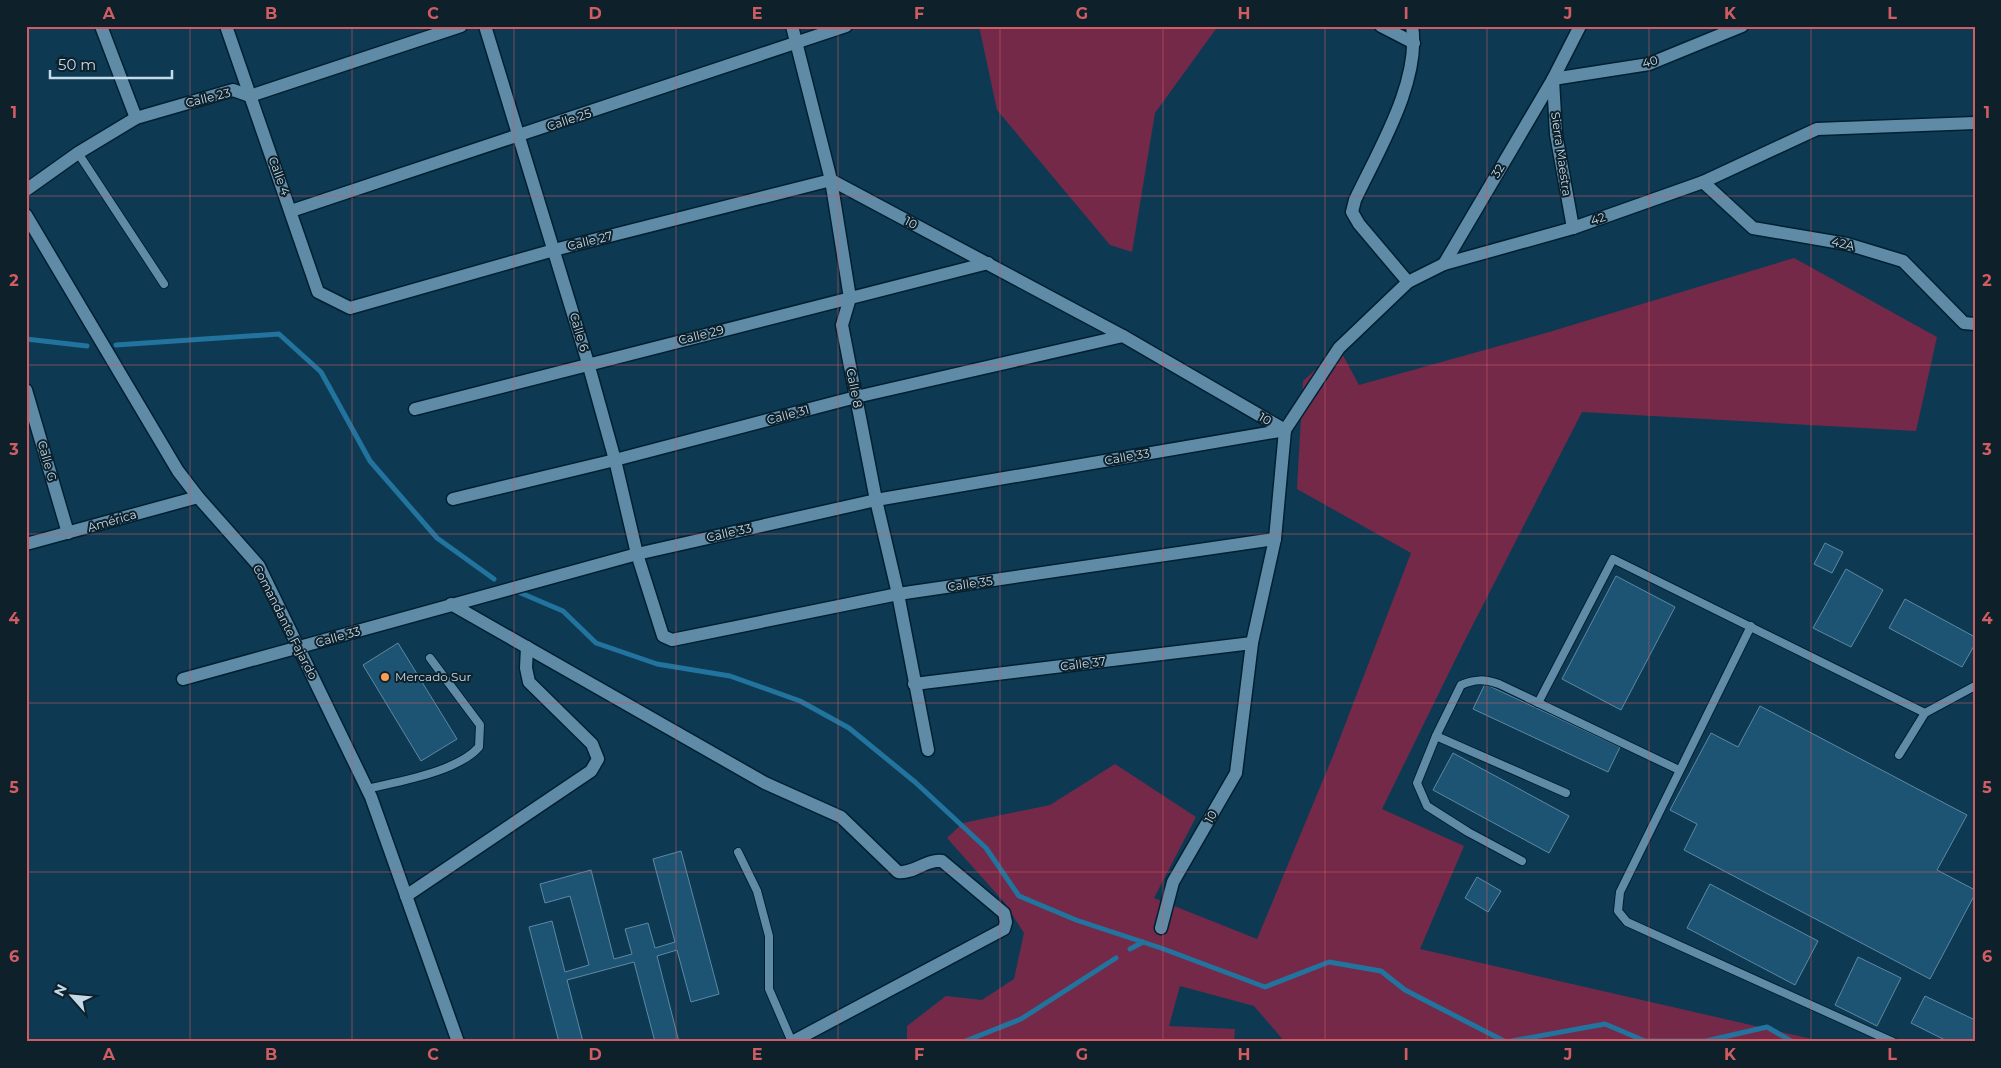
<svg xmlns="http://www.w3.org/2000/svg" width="2001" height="1068" font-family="Montserrat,sans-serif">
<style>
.green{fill:#742949}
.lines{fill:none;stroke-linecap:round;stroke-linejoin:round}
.stream{stroke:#22739d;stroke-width:5}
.building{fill:#1e5473;stroke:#5d88a3}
.service-casing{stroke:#002032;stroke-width:10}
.minor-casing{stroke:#002032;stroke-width:15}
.tertiary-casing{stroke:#002032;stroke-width:15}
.service{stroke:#608ba6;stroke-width:8}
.minor{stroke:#608ba6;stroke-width:12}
.tertiary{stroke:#608ba6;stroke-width:12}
.grid{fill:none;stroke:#d15d62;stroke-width:1;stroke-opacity:0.55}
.poi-dot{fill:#fc9d53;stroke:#0e202a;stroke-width:2}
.labels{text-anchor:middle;stroke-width:4;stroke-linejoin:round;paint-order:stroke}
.street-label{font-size:12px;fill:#c4dae9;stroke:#0e202a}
.poi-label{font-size:12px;fill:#c4dae9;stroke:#0e202a;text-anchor:start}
.neatline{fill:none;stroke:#d15d62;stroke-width:2}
.grid-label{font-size:16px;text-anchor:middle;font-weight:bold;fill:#d15d62}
</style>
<rect width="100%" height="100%" fill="#0d3a52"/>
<g class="green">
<polygon points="979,26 1218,26 1155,113 1132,252 1110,245 997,110"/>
<polygon points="1794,258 1937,337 1916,431 1582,412 1464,642 1382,809 1464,846 1420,949 1825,1042 1285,1042 1254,1006 1180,986 1169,1026 1235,1029 1234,1042 907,1042 907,1026 946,996 982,1000 1014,979 1024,933 1004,902 947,838 963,823 1050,805 1115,764 1196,817 1154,898 1257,939 1333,756 1411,553 1297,489 1303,381 1339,348 1359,385 1546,333"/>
</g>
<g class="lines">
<g class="stream">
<polyline points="26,339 87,346"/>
<polyline points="116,345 279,334 321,372 370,461 437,538 494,579"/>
<polyline points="516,591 563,611 596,643 657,664 730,676 800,701 849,728 915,782 986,848 1019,896 1076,920 1161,948 1265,987 1329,962 1381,971 1405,990 1506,1042 1605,1024 1645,1041 1706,1041 1767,1027 1793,1042"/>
<polyline points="1130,949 1143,942"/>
<polyline points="963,1042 1021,1019 1116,958"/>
</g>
</g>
<g class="building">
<polygon points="1825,543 1843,552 1832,573 1814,564"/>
<polygon points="1846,569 1883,590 1851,647 1813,628"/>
<polygon points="1616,576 1675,607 1621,710 1562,679"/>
<polygon points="1905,599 1975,637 1975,644 1962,667 1889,628"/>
<polygon points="398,643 457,739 421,761 363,665"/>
<polygon points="1485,684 1620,747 1608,772 1473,709"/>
<polygon points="1760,706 1967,815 1937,870 1975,890 1975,894 1930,979 1684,850 1697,824 1670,810 1711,733 1738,747"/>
<polygon points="1453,753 1569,816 1549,853 1433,790"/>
<polygon points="681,851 719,994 691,1002 677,950 657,956 679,1042 655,1042 634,962 567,980 583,1042 559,1042 529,927 552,921 565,972 589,965 570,896 545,903 540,884 591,870 614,959 632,954 625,929 648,923 655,948 675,942 653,859"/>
<polygon points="1477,877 1501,891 1488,912 1465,898"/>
<polygon points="1710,884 1818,941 1795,985 1687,928"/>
<polygon points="1858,957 1901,978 1877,1026 1835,1005"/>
<polygon points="1925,996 1975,1020 1975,1042 1949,1042 1911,1023"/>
</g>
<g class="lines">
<g class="service-casing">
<g id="service">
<polyline points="78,153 164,284"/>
<polyline points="1751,626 1620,892 1618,911 1627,922 1893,1042"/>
<polyline points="1538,703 1613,559 1925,713 1975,686"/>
<polyline points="1436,736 1566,793"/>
<polyline points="1899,755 1925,713"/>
<path d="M367,789C400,781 457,772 479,747L480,725L430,658"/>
<polyline points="738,852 757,891 769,936 769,989 792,1042"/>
<path d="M1522,861L1468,832L1427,806L1417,783L1436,736L1461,685C1475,679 1484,679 1499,684L1679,770"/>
</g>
</g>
<g class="minor-casing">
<g id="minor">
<polyline points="101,26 136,118"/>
<polyline points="226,26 318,292 350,308 554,250 831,180 1123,336 1285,430"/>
<polyline points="485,26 588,363 615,460 637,554 663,636 672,640 898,594 1275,539"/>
<polyline points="792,26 831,180 850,298 842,325 876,500 898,594 928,750"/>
<polyline points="1381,26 1414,43"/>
<polyline points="1553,79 1649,64 1742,26"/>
<polyline points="1553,79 1556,134 1573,228"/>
<polyline points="1703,182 1753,228 1847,244 1903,261 1964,323 1975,324"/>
<polyline points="26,190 78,153 136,118 233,90 250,96 461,26"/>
<polyline points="291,211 846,26"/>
<polyline points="1444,264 1553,79 1580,26"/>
<path d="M1408,282L1359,224L1352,212L1355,200C1378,151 1421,81 1412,26"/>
<polyline points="26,390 68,533"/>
<polyline points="415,409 988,263"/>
<polyline points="453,499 615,460 856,397 1123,336"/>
<path d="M451,604L765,783L841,817L898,872C914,874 926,859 942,861L1004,913L1006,922L1004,929L792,1042"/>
<polyline points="183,679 637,554 876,500 1285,430"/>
<polyline points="914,684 1252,643"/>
<polyline points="406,896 591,771 598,759 592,744 529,682 526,668 527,647"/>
<polyline points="1161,928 1173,882 1236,773 1252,643 1275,539 1285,430 1339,348 1408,282 1444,264 1573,228 1703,182 1817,129 1975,123"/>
</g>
</g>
<g class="tertiary-casing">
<g id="tertiary">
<polyline points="26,215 178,471 198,497 259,566 371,797 458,1042"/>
<polyline points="26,544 198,497"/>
</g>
</g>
<use href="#service" class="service"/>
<use href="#minor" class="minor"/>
<use href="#tertiary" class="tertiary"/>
</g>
<path class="grid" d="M190,26V1042M352,26V1042M514,26V1042M676,26V1042M838,26V1042M1000,26V1042M1163,26V1042M1325,26V1042M1487,26V1042M1649,26V1042M1811,26V1042M26,196H1975M26,365H1975M26,534H1975M26,703H1975M26,872H1975"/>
<circle class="poi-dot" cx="385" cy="677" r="5"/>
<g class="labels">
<g class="street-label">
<text transform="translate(1650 62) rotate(-16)" y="4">40</text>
<text transform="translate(208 98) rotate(-14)" y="4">Calle 23</text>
<text transform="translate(569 120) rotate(-18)" y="4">Calle 25</text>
<text transform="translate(1561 154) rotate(82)" y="4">Sierra Maestra</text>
<text transform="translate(1498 171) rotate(-60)" y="4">32</text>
<text transform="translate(279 176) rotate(70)" y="4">Calle 4</text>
<text transform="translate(1598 219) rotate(-19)" y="4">42</text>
<text transform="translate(911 223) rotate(27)" y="4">10</text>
<text transform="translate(590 241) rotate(-14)" y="4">Calle 27</text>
<text transform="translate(1843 244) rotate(13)" y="4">42A</text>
<text transform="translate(579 332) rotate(73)" y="4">Calle 6</text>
<text transform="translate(701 335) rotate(-14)" y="4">Calle 29</text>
<text transform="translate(854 388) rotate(79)" y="4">Calle 8</text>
<text transform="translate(788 415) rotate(-15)" y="4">Calle 31</text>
<text transform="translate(1265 419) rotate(30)" y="4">10</text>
<text transform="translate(1127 457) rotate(-10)" y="4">Calle 33</text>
<text transform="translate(47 461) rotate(74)" y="4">Calle G</text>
<text transform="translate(112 521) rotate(-16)" y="4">América</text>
<text transform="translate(729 533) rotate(-13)" y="4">Calle 33</text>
<text transform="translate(970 584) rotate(-8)" y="4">Calle 35</text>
<text transform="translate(285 622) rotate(63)" y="4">Comandante Fajardo</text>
<text transform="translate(338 637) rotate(-16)" y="4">Calle 33</text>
<text transform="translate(1083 664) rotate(-7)" y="4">Calle 37</text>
<text transform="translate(1211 817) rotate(-60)" y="4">10</text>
</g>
<g class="poi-label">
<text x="395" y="681">Mercado Sur</text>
</g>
</g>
<rect width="2001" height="1068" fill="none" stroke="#0e202a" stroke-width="55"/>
<g transform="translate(72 996) rotate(297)" stroke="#0e202a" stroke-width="4" paint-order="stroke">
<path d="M0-4L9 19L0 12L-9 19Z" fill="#c4dae9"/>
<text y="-8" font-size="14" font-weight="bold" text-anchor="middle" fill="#c4dae9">N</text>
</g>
<path d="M50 70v8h122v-8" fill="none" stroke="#c4dae9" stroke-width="2.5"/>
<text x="58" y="70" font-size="15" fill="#c4dae9" stroke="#0e202a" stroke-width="4" paint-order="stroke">50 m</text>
<rect x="28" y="28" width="1946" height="1012" class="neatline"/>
<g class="grid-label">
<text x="109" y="19">A</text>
<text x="271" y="19">B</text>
<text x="433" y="19">C</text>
<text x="595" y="19">D</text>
<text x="757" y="19">E</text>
<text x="919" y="19">F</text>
<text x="1082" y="19">G</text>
<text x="1244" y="19">H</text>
<text x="1406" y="19">I</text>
<text x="1568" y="19">J</text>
<text x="1730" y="19">K</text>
<text x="1892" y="19">L</text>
<text x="14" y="118">1</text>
<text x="1987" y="118">1</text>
<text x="14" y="286">2</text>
<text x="1987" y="286">2</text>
<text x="14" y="455">3</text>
<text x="1987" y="455">3</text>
<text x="14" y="624">4</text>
<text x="1987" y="624">4</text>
<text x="14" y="793">5</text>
<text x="1987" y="793">5</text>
<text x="14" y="962">6</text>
<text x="1987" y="962">6</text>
<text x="109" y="1060">A</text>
<text x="271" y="1060">B</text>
<text x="433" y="1060">C</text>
<text x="595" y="1060">D</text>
<text x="757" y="1060">E</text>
<text x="919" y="1060">F</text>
<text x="1082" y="1060">G</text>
<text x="1244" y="1060">H</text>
<text x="1406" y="1060">I</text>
<text x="1568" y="1060">J</text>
<text x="1730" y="1060">K</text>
<text x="1892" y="1060">L</text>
</g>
</svg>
